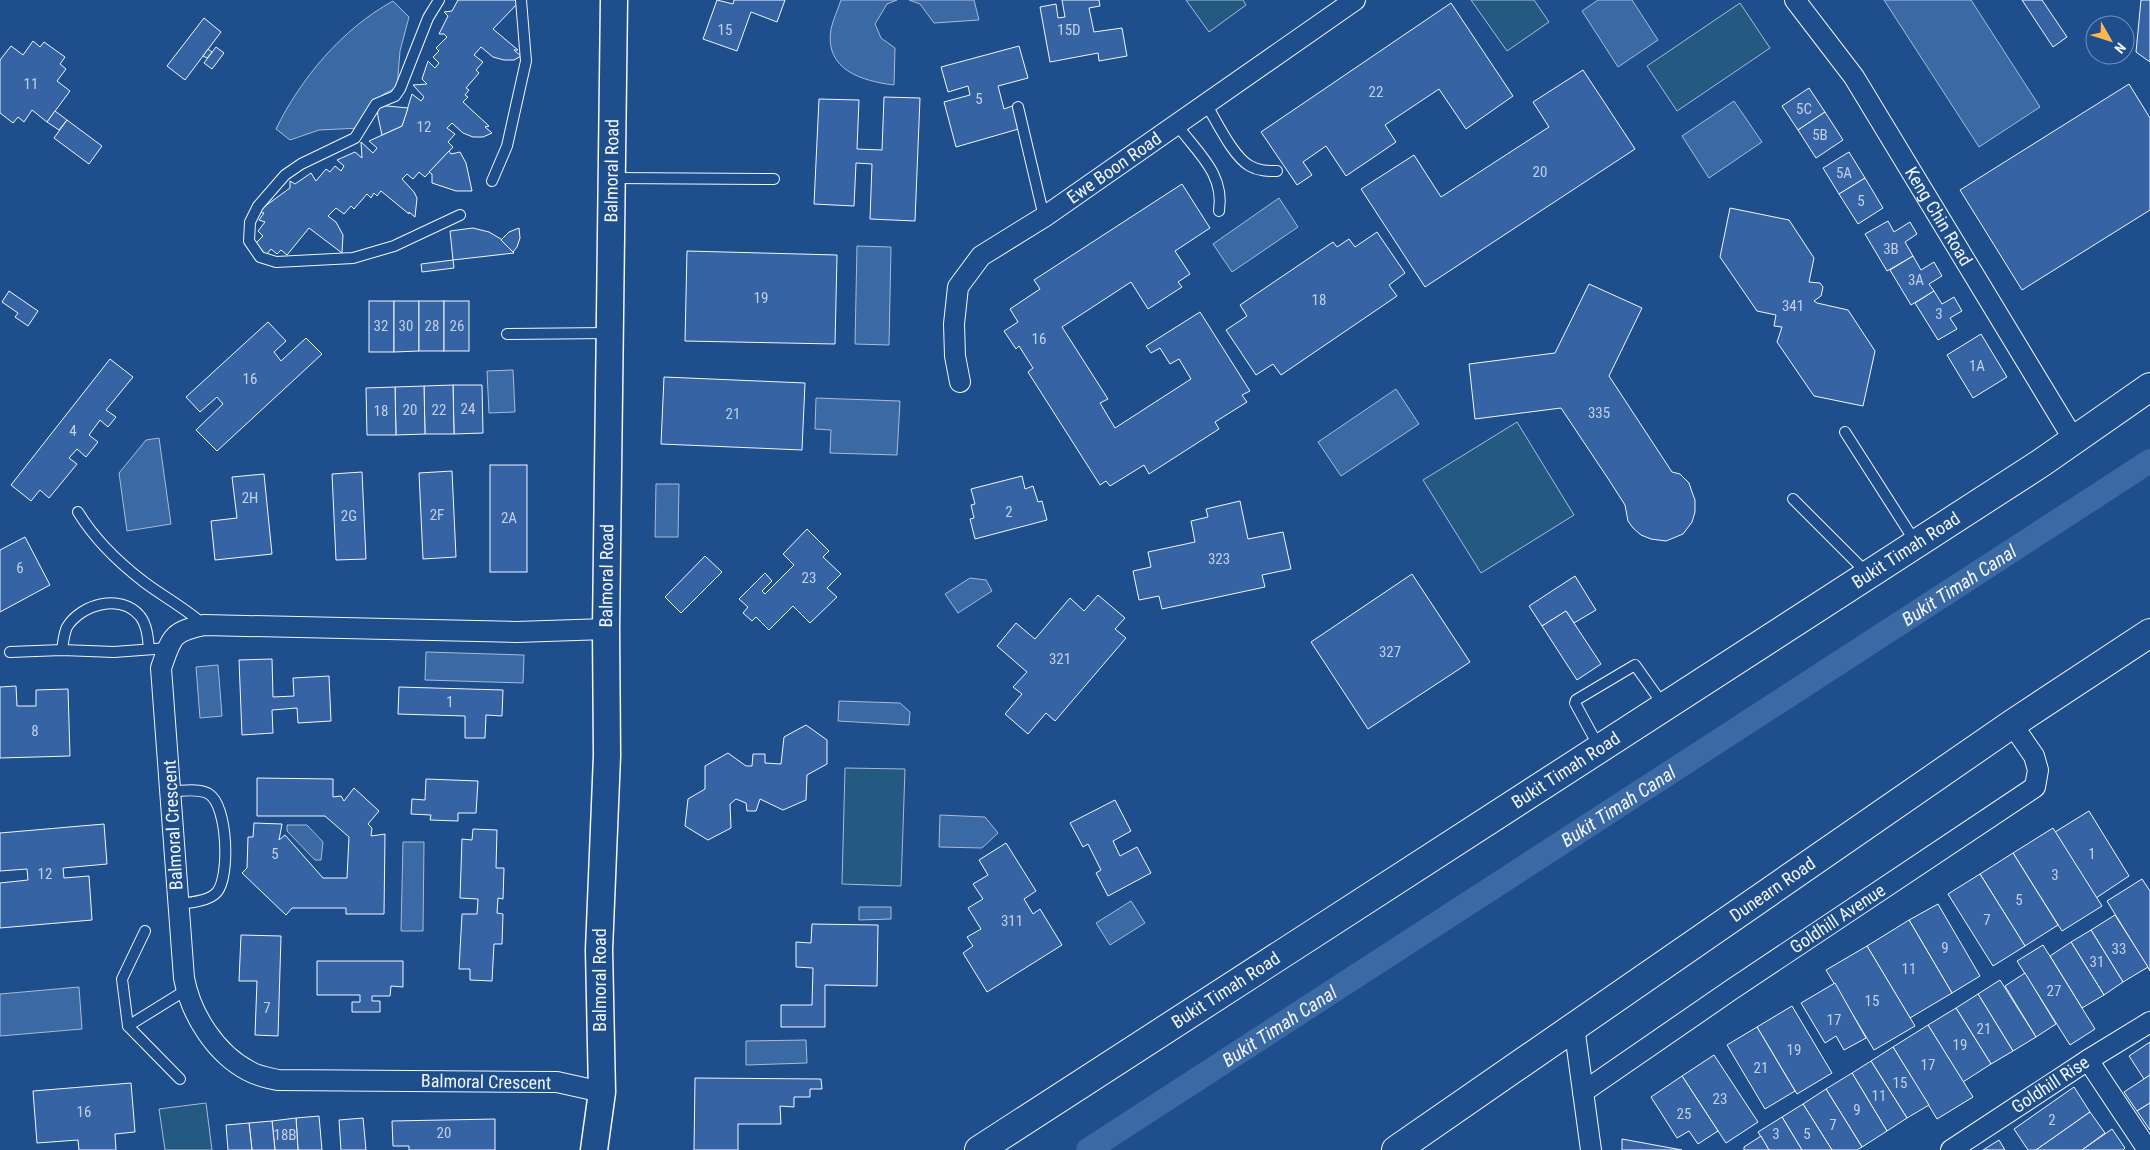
<svg xmlns="http://www.w3.org/2000/svg" width="2150" height="1150" font-family="'Roboto Condensed',sans-serif">
<style>
.green{fill:#245a82;stroke:#a8bbd7}
.water{fill:#3b69a3;stroke:#a8bbd7}
.lines{fill:none;stroke-linecap:round;stroke-linejoin:round}
.canal{stroke:#3b69a3;stroke-width:24}
.building{fill:#3563a3;stroke:#f2f6ff}
.service-casing{stroke:#f2f6ff;stroke-width:12}
.minor-casing{stroke:#f2f6ff;stroke-width:22}
.tertiary-casing{stroke:#f2f6ff;stroke-width:29}
.trunk-casing{stroke:#f2f6ff;stroke-width:30}
.service{stroke:#1f4e8c;stroke-width:10}
.minor{stroke:#1f4e8c;stroke-width:20}
.tertiary{stroke:#1f4e8c;stroke-width:26}
.trunk{stroke:#1f4e8c;stroke-width:28}
.labels{text-anchor:middle;stroke-width:4;stroke-linejoin:round;paint-order:stroke}
.number-label{font-size:15px;fill:#c3d1e8}
.street-label{font-size:18px;fill:#f2f6ff;stroke:#1f4e8c}
.water-label{font-size:19px;font-style:italic;fill:#f2f6ff;stroke:#1f4e8c}
</style>
<rect width="100%" height="100%" fill="#1f4e8c"/>
<g class="green">
<polygon points="1186,0 1243,0 1246,5 1209,32"/>
<polygon points="1471,0 1534,0 1549,22 1507,51"/>
<polygon points="1740,3 1770,48 1677,111 1647,66"/>
<polygon points="1517,422 1574,515 1481,573 1423,480"/>
<polygon points="845,768 905,769 901,886 842,884"/>
<polygon points="206,1103 212,1150 165,1150 159,1109"/>
</g>
<g class="water">
<path d="M841,0H897L887,4L875,24L881,38L895,48L894,85C862,81 824,70 831,29C833,20 838,9 841,0Z"/>
<polygon points="909,0 974,0 979,20 934,23 920,4"/>
<polygon points="1598,0 1632,0 1658,40 1618,67 1582,11"/>
<polygon points="1884,0 1971,0 2040,107 1979,147"/>
<path d="M393,1L409,17L400,51L397,88C374,96 371,107 360,128L319,130L290,140L276,129C301,78 342,29 393,1Z"/>
<polygon points="1734,101 1762,142 1709,178 1682,136"/>
<polygon points="1279,198 1298,227 1232,272 1213,244"/>
<polygon points="857,246 891,247 889,345 855,344"/>
<polygon points="513,370 515,412 489,413 487,371"/>
<polygon points="1396,389 1419,424 1341,476 1318,442"/>
<polygon points="816,398 900,401 897,455 830,453 831,430 815,429"/>
<polygon points="159,438 171,524 127,531 119,473 146,440"/>
<polygon points="656,484 679,484 678,537 655,537"/>
<polygon points="970,578 986,580 992,591 958,613 945,594"/>
<polygon points="426,652 524,655 523,683 425,680"/>
<polygon points="218,665 222,716 200,718 196,667"/>
<polygon points="839,701 900,703 910,712 909,725 838,721"/>
<polygon points="940,815 985,817 998,833 982,848 939,847"/>
<polygon points="287,825 307,825 323,842 321,860 315,860 287,831"/>
<polygon points="403,842 424,842 423,931 401,931"/>
<polygon points="1131,901 1145,923 1110,945 1096,923"/>
<polygon points="859,907 891,907 891,919 859,920"/>
<polygon points="79,987 82,1029 0,1036 0,994"/>
<polygon points="806,1040 807,1063 746,1065 746,1041"/>
</g>
<g class="lines">
<path class="canal" id="s1" d="M1088,1150L2150,461"/>
</g>
<g class="building">
<polygon points="458,0 515,0 518,3 493,29 518,50 514,50 521,56 514,60 504,60 493,57 481,47 474,55 483,62 476,70 479,73 466,88 469,90 465,95 468,97 463,102 489,126 485,127 492,133 483,137 473,137 463,133 452,123 447,128 455,134 448,142 453,147 425,177 419,172 413,179 407,174 402,179 414,192 417,198 415,217 409,212 409,214 381,191 377,196 374,193 371,198 367,194 354,209 351,206 344,214 336,208 328,216 336,222 343,235 342,253 309,228 287,255 281,250 277,254 271,249 266,255 255,244 263,236 258,231 265,222 259,220 264,213 257,212 290,188 290,181 295,184 311,173 316,181 326,169 330,172 335,166 341,171 344,166 337,160 355,152 362,158 361,142 373,153 377,148 369,141 402,126 412,94 421,101 424,97 413,85 427,84 422,79 428,61 435,68 439,63 433,57 439,51 436,48 447,37 444,34 439,34 448,16 444,12 452,11"/>
<polygon points="717,0 733,4 734,0 785,0 777,22 751,12 737,51 703,39"/>
<polygon points="1062,0 1099,0 1100,6 1089,8 1094,32 1122,28 1127,56 1099,61 1098,53 1050,62 1040,7 1056,4 1058,18 1065,17"/>
<polygon points="2022,0 2042,0 2067,37 2053,47"/>
<polygon points="2141,0 2150,0 2150,62 2136,52"/>
<polygon points="1451,3 1513,96 1466,129 1439,89 1385,125 1396,142 1346,176 1326,146 1303,162 1312,175 1297,185 1261,132"/>
<polygon points="204,18 221,32 185,80 167,66"/>
<polygon points="33,41 40,47 44,42 65,57 60,64 66,69 57,81 70,91 47,122 32,110 24,122 18,117 13,123 0,113 0,60 11,46 23,55"/>
<polygon points="1019,46 1028,78 998,86 1004,109 1015,105 1022,128 956,147 944,102 970,95 968,86 948,92 941,67"/>
<polygon points="216,47 224,53 212,69 204,63"/>
<polygon points="208,49 212,52 207,58 203,56"/>
<polygon points="1583,70 1635,149 1425,287 1361,189 1414,155 1441,197 1549,127 1533,102"/>
<polygon points="2129,84 2150,118 2150,210 2022,290 1960,190"/>
<polygon points="1809,88 1825,112 1798,130 1782,106"/>
<polygon points="884,97 920,98 915,221 870,219 872,164 856,163 854,206 814,204 819,99 859,100 857,149 882,150"/>
<polygon points="377,105 408,108 402,126 382,135 378,117"/>
<polygon points="55,111 67,120 59,130 47,122"/>
<polygon points="1825,112 1843,140 1816,158 1798,130"/>
<polygon points="67,120 102,146 89,164 54,138"/>
<polygon points="449,151 451,154 460,152 466,163 472,191 456,191 432,183 432,174 429,172"/>
<polygon points="1849,152 1865,178 1839,194 1823,168"/>
<polygon points="1865,178 1883,208 1858,224 1839,194"/>
<polygon points="1182,184 1210,228 1175,251 1190,274 1178,282 1182,287 1148,309 1131,282 1062,327 1108,399 1100,403 1115,428 1191,379 1179,359 1170,364 1160,348 1151,353 1146,346 1200,312 1250,391 1242,395 1247,402 1215,422 1219,429 1149,474 1144,465 1110,486 1106,481 1100,485 1028,372 1033,368 1019,346 1016,349 1004,331 1018,322 1010,309 1040,289 1034,280"/>
<polygon points="1730,208 1789,220 1814,258 1809,282 1820,283 1823,287 1821,296 1814,301 1817,303 1848,310 1875,351 1863,406 1814,396 1777,342 1782,327 1774,326 1776,315 1757,311 1720,257"/>
<polygon points="1888,221 1894,232 1910,222 1917,234 1905,242 1913,256 1887,271 1865,234"/>
<polygon points="473,228 489,232 506,242 514,253 453,260 450,231"/>
<polygon points="519,228 520,238 517,247 513,252 501,240 509,232"/>
<polygon points="1377,232 1405,273 1389,285 1397,296 1281,375 1273,364 1256,375 1226,330 1247,316 1240,305 1333,242 1337,247 1349,239 1355,247"/>
<polygon points="687,251 837,255 835,344 685,341"/>
<polygon points="1913,256 1921,270 1934,262 1942,276 1929,284 1934,291 1911,305 1890,270"/>
<polygon points="453,260 454,268 422,272 421,264"/>
<polygon points="1589,284 1642,308 1609,376 1672,472 1680,474 1689,483 1692,492 1695,500 1695,512 1692,522 1683,534 1666,541 1651,539 1641,535 1633,528 1628,521 1625,505 1609,480 1561,408 1475,419 1469,364 1555,353"/>
<polygon points="9,291 38,311 28,326 15,317 18,313 2,302"/>
<polygon points="1934,291 1942,304 1954,297 1962,311 1950,318 1957,329 1938,340 1915,303"/>
<rect x="369" y="301" width="25" height="51"/>
<polygon points="394,301 419,301 419,351 394,352"/>
<rect x="419" y="301" width="25" height="50"/>
<rect x="444" y="301" width="25" height="50"/>
<polygon points="268,322 286,341 274,352 281,361 306,338 322,354 217,451 196,430 223,404 217,397 200,412 186,397"/>
<polygon points="1981,334 2007,377 1973,398 1947,355"/>
<polygon points="110,359 133,377 106,410 116,417 108,427 100,420 89,435 98,442 86,457 77,449 69,458 77,464 49,498 40,490 31,501 11,485"/>
<polygon points="664,377 805,383 802,450 661,444"/>
<polygon points="453,385 482,385 483,433 454,434"/>
<polygon points="453,385 454,434 425,434 424,386"/>
<polygon points="424,386 425,434 396,435 395,387"/>
<polygon points="395,387 396,435 367,435 366,388"/>
<rect x="490" y="465" width="37" height="107"/>
<polygon points="452,471 456,557 423,559 419,473"/>
<polygon points="362,472 366,559 336,560 332,474"/>
<polygon points="264,474 272,554 215,560 211,521 237,518 232,477"/>
<polygon points="1022,476 1025,489 1033,486 1038,502 1042,501 1047,520 975,539 970,519 974,518 971,505 975,504 971,489"/>
<polygon points="1240,501 1248,539 1283,532 1291,569 1262,575 1265,587 1162,609 1159,596 1139,600 1133,571 1151,567 1148,552 1195,542 1191,521 1208,517 1206,509"/>
<polygon points="807,529 829,551 823,557 841,574 827,588 837,597 810,623 793,606 769,630 756,617 752,621 743,613 748,607 739,599 765,573 772,581 762,591 765,594 794,565 783,554"/>
<polygon points="25,537 50,585 0,612 0,550"/>
<polygon points="705,556 722,572 681,613 665,597"/>
<polygon points="1412,574 1470,662 1368,729 1311,642"/>
<polygon points="1575,576 1596,610 1574,623 1566,611 1542,626 1529,606"/>
<polygon points="1098,595 1125,618 1115,629 1126,638 1055,721 1046,713 1028,734 1005,714 1022,694 1013,687 1027,672 997,646 1016,623 1035,639 1070,598 1084,611"/>
<polygon points="1566,611 1601,664 1577,680 1542,626"/>
<polygon points="272,659 273,697 294,696 293,678 329,676 331,721 298,723 297,708 272,710 273,733 242,735 239,660"/>
<polygon points="16,686 17,706 36,706 36,690 68,689 70,756 0,758 0,687"/>
<polygon points="399,687 503,690 502,716 486,715 485,738 465,738 465,716 398,714"/>
<polygon points="806,725 827,740 827,764 807,775 806,800 783,810 760,799 756,811 747,811 746,803 736,799 730,804 731,828 708,840 685,826 688,799 705,789 705,766 728,753 746,766 752,766 753,754 765,754 765,763 781,764 784,737"/>
<polygon points="257,778 333,779 333,797 341,796 344,801 354,788 379,811 368,824 372,828 371,836 385,834 384,914 346,914 346,908 292,908 286,915 242,873 247,868 248,837 253,837 254,823 282,824 279,840 285,835 323,878 347,878 349,837 325,816 257,816"/>
<polygon points="426,779 478,781 476,813 458,813 458,821 430,820 431,815 411,814 412,799 425,800"/>
<polygon points="1115,800 1131,831 1113,841 1120,856 1137,847 1151,873 1108,896 1096,873 1101,870 1088,844 1083,847 1070,823"/>
<polygon points="2089,811 2129,876 2096,898 2055,832"/>
<polygon points="104,824 107,864 63,868 64,878 89,876 92,920 0,928 0,883 28,880 27,869 0,871 0,833"/>
<polygon points="2053,828 2102,906 2062,931 2013,853"/>
<polygon points="473,829 497,830 496,868 504,868 503,899 498,898 497,913 503,914 502,944 494,944 492,981 470,980 470,969 459,969 462,914 477,914 478,899 460,898 462,839 472,840"/>
<polygon points="1006,843 1036,891 1024,899 1033,914 1040,909 1062,945 987,992 963,953 973,946 967,937 981,929 968,908 983,899 973,884 988,875 979,860"/>
<polygon points="2013,853 2058,925 2025,946 1980,874"/>
<polygon points="1980,874 2025,946 1993,966 1948,894"/>
<polygon points="2142,879 2150,891 2150,971 2107,901"/>
<polygon points="1938,904 1980,976 1952,993 1909,920"/>
<polygon points="2115,915 2148,967 2123,982 2091,930"/>
<polygon points="1909,920 1952,993 1910,1018 1867,946"/>
<polygon points="812,924 878,925 877,986 825,985 825,1027 781,1027 781,1005 812,1005 813,968 796,967 796,942 811,943"/>
<polygon points="2091,930 2123,982 2104,995 2071,942"/>
<polygon points="241,935 281,936 278,1036 255,1035 257,981 239,981"/>
<polygon points="2071,942 2104,995 2082,1008 2050,956"/>
<polygon points="2043,945 2095,1029 2070,1045 2017,961"/>
<polygon points="1867,946 1915,1026 1874,1050 1826,970"/>
<polygon points="317,961 403,961 403,987 391,986 390,996 372,996 372,1001 380,1001 380,1012 352,1012 352,1002 360,1002 360,995 317,995"/>
<polygon points="2025,973 2056,1024 2036,1037 2005,986"/>
<polygon points="2000,980 2036,1037 2013,1051 1978,994"/>
<polygon points="1835,983 1866,1038 1844,1050 1836,1036 1825,1043 1801,1003"/>
<polygon points="1978,994 2013,1051 1991,1064 1956,1008"/>
<polygon points="1792,1006 1832,1073 1797,1094 1757,1027"/>
<polygon points="1956,1008 1991,1064 1963,1082 1928,1025"/>
<polygon points="1928,1025 1973,1097 1937,1119 1893,1047"/>
<polygon points="1757,1027 1795,1091 1765,1109 1727,1045"/>
<polygon points="2150,1042 2150,1075 2144,1079 2129,1056"/>
<polygon points="1893,1047 1929,1105 1907,1118 1871,1061"/>
<polygon points="1714,1055 1758,1122 1726,1143 1682,1076"/>
<polygon points="1871,1061 1907,1118 1887,1131 1852,1073"/>
<polygon points="1852,1073 1887,1131 1862,1147 1826,1089"/>
<polygon points="2150,1075 2150,1103 2137,1111 2124,1092"/>
<polygon points="1682,1076 1718,1131 1698,1144 1689,1131 1677,1138 1651,1097"/>
<polygon points="695,1078 821,1079 822,1089 810,1089 810,1097 794,1097 794,1107 780,1106 781,1124 738,1124 738,1150 694,1150"/>
<polygon points="131,1083 135,1132 115,1134 116,1150 79,1150 78,1140 37,1143 33,1091"/>
<polygon points="2074,1087 2090,1112 2036,1150 2028,1150 2014,1129"/>
<polygon points="1826,1089 1862,1147 1857,1150 1832,1150 1803,1104"/>
<polygon points="2150,1103 2150,1130 2137,1111"/>
<polygon points="1803,1104 1832,1150 1802,1150 1782,1117"/>
<polygon points="2090,1112 2105,1133 2082,1150 2036,1150"/>
<polygon points="319,1116 322,1150 298,1150 296,1118"/>
<polygon points="1782,1117 1802,1150 1769,1150 1758,1132"/>
<polygon points="296,1118 298,1150 275,1150 272,1121"/>
<polygon points="363,1118 366,1150 341,1150 339,1120"/>
<polygon points="495,1119 495,1150 409,1150 409,1146 393,1146 392,1121"/>
<polygon points="272,1121 275,1150 252,1150 249,1123"/>
<polygon points="249,1123 252,1150 228,1150 226,1125"/>
<polygon points="2112,1129 2125,1148 2123,1150 2082,1150"/>
<polygon points="1761,1136 1769,1150 1744,1150 1744,1147"/>
<polygon points="1622,1139 1682,1150 1622,1150"/>
<polygon points="1999,1140 2005,1150 1983,1150"/>
</g>
<g class="lines">
<g class="service-casing">
<g id="service">
<polyline points="439,0 428,18 400,89 395,96 376,104 355,138 301,164 285,175 258,206 250,222 249,241 260,257 276,262 353,258 394,246 460,215"/>
<path d="M1206,104C1216,120 1233,157 1250,166C1259,171 1267,171 1277,171"/>
<polyline points="1018,107 1044,217"/>
<path d="M1177,125C1197,152 1225,174 1219,211"/>
<polyline points="613,178 774,179"/>
<polyline points="492,181 507,146 526,61 521,0"/>
<polyline points="507,334 609,333"/>
<polyline points="1845,432 1916,543"/>
<polyline points="1793,499 1868,574"/>
<path d="M78,512C95,540 118,562 144,582C164,597 185,608 204,625"/>
<path d="M62,650C63,643 64,633 67,627C81,604 121,593 140,616C147,625 148,638 149,649"/>
<polyline points="10,652 62,650 114,652 168,648"/>
<polyline points="1599,747 1575,703 1576,700 1635,665 1664,706"/>
<path d="M172,791C183,791 200,788 209,794C228,806 230,877 217,892C210,901 189,903 178,904"/>
<polyline points="145,931 122,979 128,1026 180,1079"/>
<polyline points="128,1026 186,990"/>
</g>
</g>
<g class="minor-casing">
<g id="minor">
<path id="s2" d="M1795,0L1854,77L2074,440"/>
<path id="s3" d="M960,382L955,356L954,324L958,287L981,256L1044,217L1355,0"/>
<polyline points="1574,1026 1591,1150"/>
<polyline points="2088,1060 2148,1150"/>
<path d="M602,1092L557,1082L278,1080C269,1078 257,1076 249,1071C216,1054 191,1015 184,978L161,668C172,637 171,632 204,625L516,632L606,629"/>
<path id="s4" d="M1583,1092L1731,990L2035,787L2038,770L2034,756L2012,724"/>
<path id="s5" d="M1951,1150L2088,1060L2150,1022"/>
</g>
</g>
<g class="tertiary-casing">
<g id="tertiary">
<path id="s6" d="M594,1150L602,1092L599,950L607,756L606,629L614,0"/>
</g>
</g>
<g class="trunk-casing">
<g id="trunk">
<path id="s7" d="M979,1150L2041,463L2150,387"/>
<path id="s8" d="M1396,1150L2012,724L2150,633"/>
</g>
</g>
<use href="#service" class="service"/>
<use href="#minor" class="minor"/>
<use href="#tertiary" class="tertiary"/>
<use href="#trunk" class="trunk"/>
</g>
<g class="labels">
<g class="number-label">
<text x="725" y="35">15</text>
<text x="1069" y="35">15D</text>
<text x="31" y="89">11</text>
<text x="1376" y="97">22</text>
<text x="979" y="104">5</text>
<text x="1804" y="114">5C</text>
<text x="424" y="132">12</text>
<text x="1820" y="140">5B</text>
<text x="1540" y="177">20</text>
<text x="1844" y="178">5A</text>
<text x="1861" y="206">5</text>
<text x="1891" y="254">3B</text>
<text x="1916" y="285">3A</text>
<text x="761" y="303">19</text>
<text x="1319" y="305">18</text>
<text x="1793" y="311">341</text>
<text x="1939" y="319">3</text>
<text x="381" y="331">32</text>
<text x="406" y="331">30</text>
<text x="432" y="331">28</text>
<text x="457" y="331">26</text>
<text x="1039" y="344">16</text>
<text x="1977" y="371">1A</text>
<text x="250" y="384">16</text>
<text x="468" y="414">24</text>
<text x="410" y="415">20</text>
<text x="439" y="415">22</text>
<text x="381" y="416">18</text>
<text x="1599" y="418">335</text>
<text x="733" y="419">21</text>
<text x="73" y="436">4</text>
<text x="250" y="503">2H</text>
<text x="1009" y="517">2</text>
<text x="437" y="520">2F</text>
<text x="349" y="521">2G</text>
<text x="509" y="523">2A</text>
<text x="1219" y="564">323</text>
<text x="20" y="573">6</text>
<text x="809" y="583">23</text>
<text x="1390" y="657">327</text>
<text x="1060" y="664">321</text>
<text x="450" y="707">1</text>
<text x="35" y="736">8</text>
<text x="275" y="859">5</text>
<text x="2092" y="859">1</text>
<text x="45" y="879">12</text>
<text x="2055" y="880">3</text>
<text x="2019" y="905">5</text>
<text x="1987" y="925">7</text>
<text x="1012" y="926">311</text>
<text x="1945" y="953">9</text>
<text x="2119" y="954">33</text>
<text x="2097" y="967">31</text>
<text x="1909" y="974">11</text>
<text x="2054" y="996">27</text>
<text x="1872" y="1006">15</text>
<text x="267" y="1013">7</text>
<text x="1834" y="1025">17</text>
<text x="1984" y="1034">21</text>
<text x="1960" y="1050">19</text>
<text x="1794" y="1055">19</text>
<text x="1928" y="1070">17</text>
<text x="1761" y="1073">21</text>
<text x="1900" y="1088">15</text>
<text x="1879" y="1101">11</text>
<text x="1720" y="1104">23</text>
<text x="1857" y="1115">9</text>
<text x="84" y="1117">16</text>
<text x="1684" y="1119">25</text>
<text x="2052" y="1125">2</text>
<text x="1833" y="1130">7</text>
<text x="444" y="1138">20</text>
<text x="1776" y="1139">3</text>
<text x="1807" y="1139">5</text>
<text x="285" y="1140">18B</text>
</g>
<g class="street-label">
<text dy="6" stroke="none"><textPath href="#s3" startOffset="294">Ewe Boon Road</textPath></text>
<text dy="6" stroke="none"><textPath href="#s6" startOffset="980">Balmoral Road</textPath></text>
<text dy="6" stroke="none"><textPath href="#s2" startOffset="260">Keng Chin Road</textPath></text>
<text dy="6" stroke="none"><textPath href="#s7" startOffset="1104">Bukit Timah Road</textPath></text>
<text dy="6" stroke="none"><textPath href="#s6" startOffset="575">Balmoral Road</textPath></text>
<text dy="6" stroke="none"><textPath href="#s7" startOffset="699">Bukit Timah Road</textPath></text>
<text transform="translate(173 825) rotate(-93)" y="6">Balmoral Crescent</text>
<text dy="6" stroke="none"><textPath href="#s8" startOffset="458">Dunearn Road</textPath></text>
<text dy="6" stroke="none"><textPath href="#s4" startOffset="308">Goldhill Avenue</textPath></text>
<text transform="translate(600 980) rotate(-90)" y="6">Balmoral Road</text>
<text dy="6" stroke="none"><textPath href="#s7" startOffset="294">Bukit Timah Road</textPath></text>
<text transform="translate(486 1082) rotate(1)" y="6">Balmoral Crescent</text>
<text dy="6" stroke="none"><textPath href="#s5" startOffset="119">Goldhill Rise</textPath></text>
</g>
<g class="water-label">
<text dy="7" stroke="none"><textPath href="#s1" startOffset="1038">Bukit Timah Canal</textPath></text>
<text dy="7" stroke="none"><textPath href="#s1" startOffset="632">Bukit Timah Canal</textPath></text>
<text dy="7" stroke="none"><textPath href="#s1" startOffset="228">Bukit Timah Canal</textPath></text>
</g>
</g>
<g transform="translate(2110 40) rotate(129)"><circle r="24" fill="#1f4e8c" stroke="#7391ba"/>
<path d="M0-4L9 19L0 12L-9 19Z" fill="#ffb74d"/>
<text y="-8" font-size="14" font-weight="bold" text-anchor="middle" fill="#f2f6ff">N</text>
</g>
</svg>
